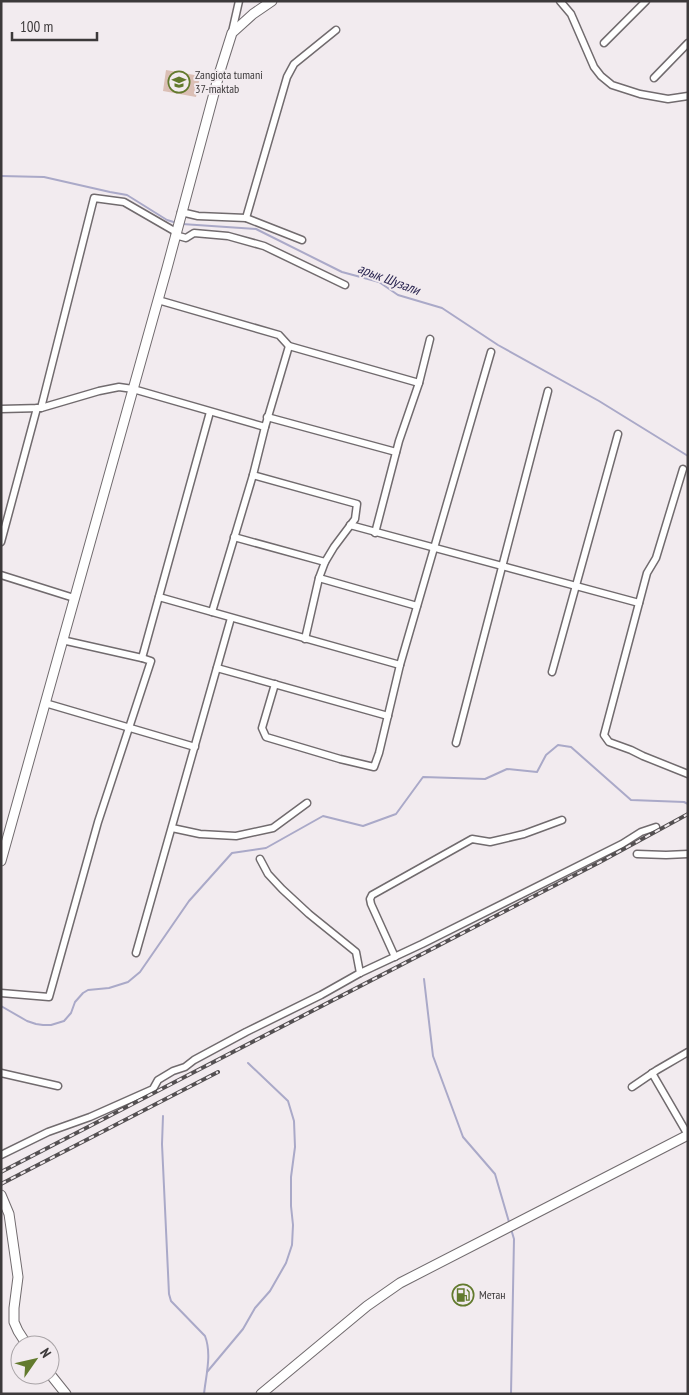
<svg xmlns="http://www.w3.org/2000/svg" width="689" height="1395" font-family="'PT Sans Narrow',sans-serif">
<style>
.green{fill:#dbbfb5}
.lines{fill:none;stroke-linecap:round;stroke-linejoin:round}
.stream{stroke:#aaa9c8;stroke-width:2}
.street-casing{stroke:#716b6e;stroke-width:9}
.secondary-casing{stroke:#716b6e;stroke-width:11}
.street{stroke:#fff;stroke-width:6}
.secondary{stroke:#fff;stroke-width:9}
.rail-casing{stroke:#545052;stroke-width:4}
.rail{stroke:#f2ebef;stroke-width:2;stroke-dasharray:5.5;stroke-linecap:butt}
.labels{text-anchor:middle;stroke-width:4;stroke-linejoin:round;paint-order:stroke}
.poi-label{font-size:12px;fill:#3c393a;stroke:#f2ebef;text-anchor:start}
.water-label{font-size:14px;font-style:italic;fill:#2c2752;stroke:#f2ebef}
</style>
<rect width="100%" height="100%" fill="#f2ebef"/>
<polygon class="green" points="166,70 200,76 196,97 163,91"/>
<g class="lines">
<g class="stream">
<polyline points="1,176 44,177 110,192 127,195 167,220 177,223"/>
<polyline points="182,224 256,229 342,272 379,282 398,295 442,308 498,345 599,401 688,456"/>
<polyline points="424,979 433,1056 463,1137 495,1174 509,1222"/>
<polyline points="1,1006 27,1021 36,1024 43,1025 51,1025 64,1021 71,1013 75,1002 83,993 88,990 109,988 128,982 140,972 189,901 232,853 266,848 323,816 363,826 396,814 423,777 485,779 507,769 537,772 546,755 558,745 571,747 631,800 684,802 688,804"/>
<path d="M163,1116L162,1144L169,1294L171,1301L205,1336C212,1354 206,1375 204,1394"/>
<polyline points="207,1372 243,1329 255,1308 270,1291 286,1263 292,1245 293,1225 291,1206 291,1177 295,1147 294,1121 288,1101 248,1063"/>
<polyline points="511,1394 514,1239 511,1229"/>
</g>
<g class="street-casing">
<g id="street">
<polyline points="560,1 571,14 594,67 601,76 612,85 640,94 668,99 688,96"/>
<polyline points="232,32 239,1"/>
<polyline points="604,43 646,1"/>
<polyline points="654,78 688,43"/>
<polyline points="181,212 198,216 246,218 302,240"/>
<polyline points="246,218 287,77 294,64 336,30"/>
<polyline points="175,235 186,238 194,233 228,236 264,246 345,285"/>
<polyline points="158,300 279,335 289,346 419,383"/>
<polyline points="41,408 94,198 124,202 176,232"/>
<polyline points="1,409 41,408 99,391 119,387 133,389 265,427"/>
<polyline points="267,417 396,452"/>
<polyline points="683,469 656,558 647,573 604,735 609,742 631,750 643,756 688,774"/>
<polyline points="253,475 357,504 355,519 334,547 325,562 319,578 305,639"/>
<polyline points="350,525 639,603"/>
<polyline points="375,533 399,441 419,383 430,339"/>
<polyline points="234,537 325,562"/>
<polyline points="1,542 37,408"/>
<polyline points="1,575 74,598"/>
<polyline points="319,578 417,606"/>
<polyline points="159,597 400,665"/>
<polyline points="212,612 253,475 265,427 289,346"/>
<polyline points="142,658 210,412"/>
<polyline points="217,668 388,716"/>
<polyline points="552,672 618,434"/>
<polyline points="275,684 262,728 266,737 340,759 374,767 379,753 400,665 491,352"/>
<polyline points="45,703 195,747"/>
<polyline points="456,743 548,391"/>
<polyline points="172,828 200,834 236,836 273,828 307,803"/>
<polyline points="637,854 666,855 688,854"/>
<polyline points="260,859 268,874 282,889 309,914 356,952 360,973"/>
<polyline points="136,953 231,618"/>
<polyline points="395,957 371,904 370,899 372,895 472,839 490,842 524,834 562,820"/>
<polyline points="1,993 49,997 98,822 151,661 142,658 62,640"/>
<polyline points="1,1073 58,1086"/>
<polyline points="652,1073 688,1135"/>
<polyline points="632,1087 657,1070 688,1052"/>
<polyline points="1,1155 48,1132 90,1117 153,1089 158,1080 173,1071 185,1067 194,1060 246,1032 321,995 360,973 422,944 622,844 641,832 656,827"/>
</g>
</g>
<g class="secondary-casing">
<g id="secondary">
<polyline points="1,861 167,268 220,71 232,33 253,14 272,1"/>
<polyline points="1,1195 9,1214 18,1277 14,1308 14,1322 18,1331 27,1345"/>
<polyline points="50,1374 66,1394"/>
<polyline points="261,1394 367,1306 400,1283 688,1135"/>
</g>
</g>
<use href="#street" class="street"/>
<use href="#secondary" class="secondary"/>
<g class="rail-casing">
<g id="rail">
<polyline points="1,1172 600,862 688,814"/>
<polyline points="1,1184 218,1072"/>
</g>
</g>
<use href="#rail" class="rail"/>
</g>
<defs>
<g id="school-ring" transform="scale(1.125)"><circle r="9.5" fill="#f2ebef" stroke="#627a2d" stroke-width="1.5"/><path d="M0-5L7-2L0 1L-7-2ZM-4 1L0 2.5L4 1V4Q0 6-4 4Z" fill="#627a2d"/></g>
<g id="fuel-ring" transform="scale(1.125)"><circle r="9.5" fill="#f2ebef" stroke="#627a2d" stroke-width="1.5"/><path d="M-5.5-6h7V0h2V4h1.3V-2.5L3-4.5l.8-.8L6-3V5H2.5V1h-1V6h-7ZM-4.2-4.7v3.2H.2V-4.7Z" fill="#627a2d"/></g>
</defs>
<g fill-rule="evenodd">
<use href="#school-ring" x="179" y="82"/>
<use href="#fuel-ring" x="463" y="1295"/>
</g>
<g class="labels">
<g class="poi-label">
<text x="195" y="79">Zangiota tumani<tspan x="195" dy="14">37-maktab</tspan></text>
<text x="479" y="1299">Метан</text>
</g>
<g class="water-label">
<text transform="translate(389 279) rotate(21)" y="5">арык Шузали</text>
</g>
</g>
<rect width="689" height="1395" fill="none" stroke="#3c393a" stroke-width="5"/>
<g transform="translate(35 1360) rotate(56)"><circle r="24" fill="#f2ebef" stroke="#a9a4a7"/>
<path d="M0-4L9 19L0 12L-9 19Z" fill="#627a2d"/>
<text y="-8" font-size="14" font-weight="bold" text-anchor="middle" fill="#3c393a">N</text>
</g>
<path d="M12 32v8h85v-8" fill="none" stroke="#3c393a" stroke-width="2.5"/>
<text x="20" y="32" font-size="15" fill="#3c393a" stroke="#f2ebef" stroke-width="4" paint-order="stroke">100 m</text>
</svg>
